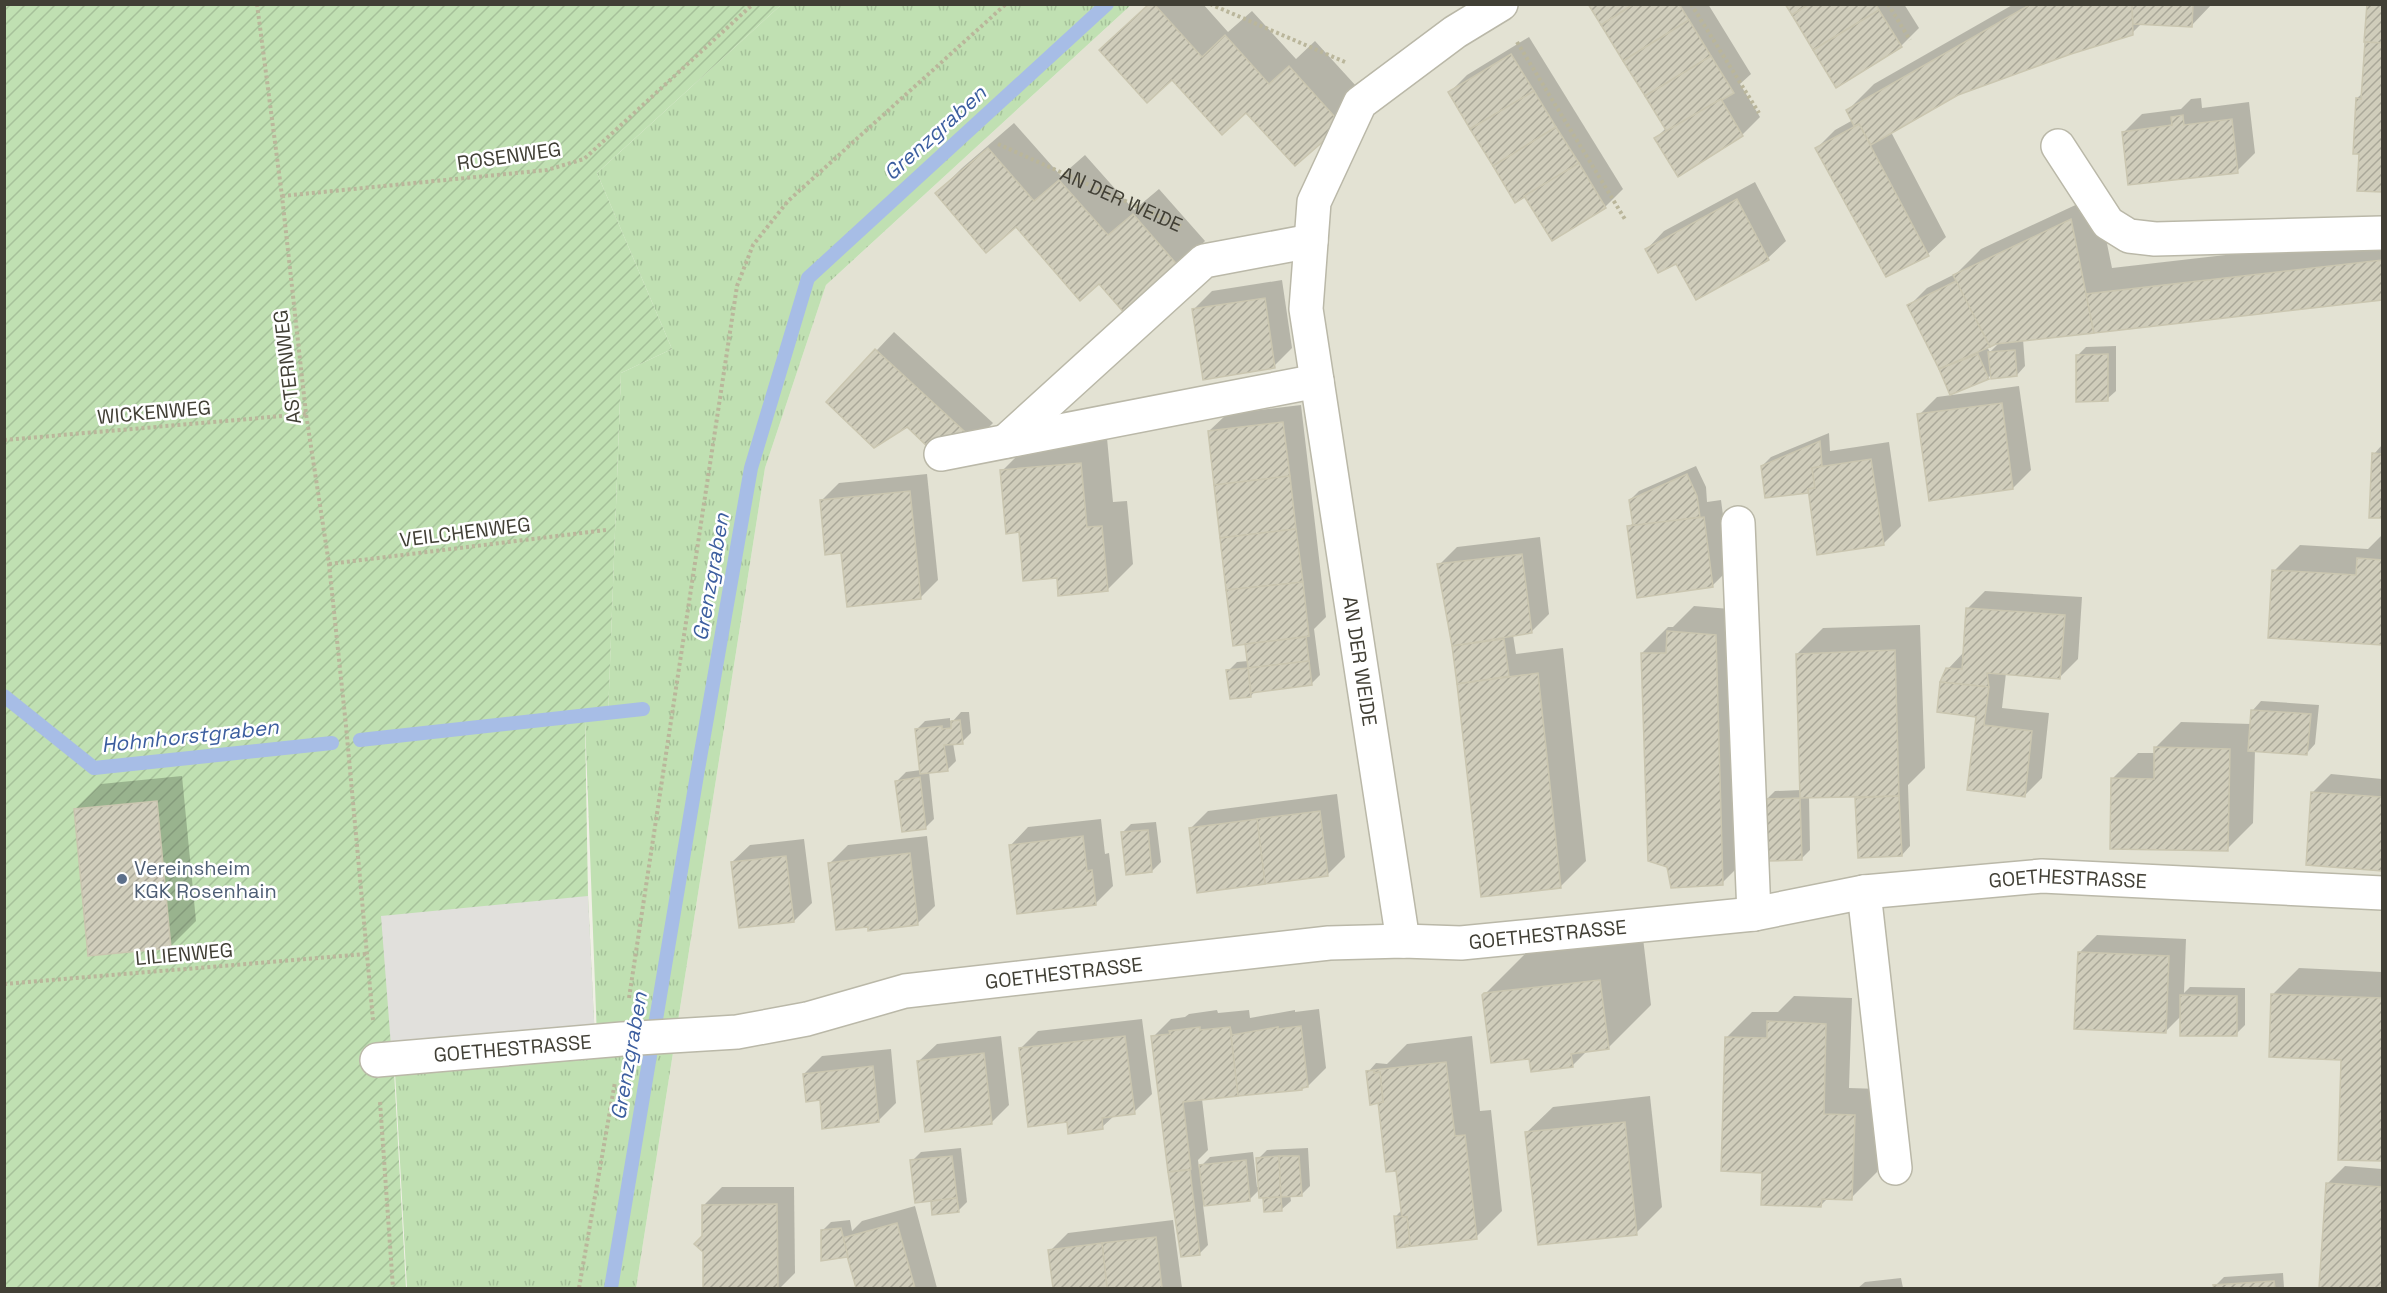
<svg xmlns="http://www.w3.org/2000/svg" width="2387" height="1293" font-family="'Space Grotesk',sans-serif">
<style>
.residential{fill:#e3e2d3}
.grass{fill:url(#grass-tufts)}
.garden{fill:url(#garden-furrows)}
.parking{fill:#e1e0dc}
.shadow{fill:#0003;fill-rule:evenodd}
.lines{fill:none;stroke-linecap:round;stroke-linejoin:round}
.stream{stroke:#a7bde6;stroke-width:14}
.building{fill:url(#building-hatch);stroke:#cac6b0;stroke-width:1.5}
.minor-casing{stroke:#bab8a8;stroke-width:36}
.path{stroke:#bab69b;stroke-width:4;stroke-dasharray:3 3;stroke-linecap:butt}
.minor{stroke:#fff;stroke-width:33}
.service-dot{fill:#5c6f8a;stroke:#fff;stroke-width:2}
.labels{text-anchor:middle;stroke-width:5;stroke-linejoin:round;paint-order:stroke}
.street-label{font-size:20px;fill:#413f35;stroke:#fff}
.service-label{font-size:20px;fill:#4e5e75;stroke:#fff;text-anchor:start}
.water-label{font-size:21px;font-style:italic;fill:#3c5e9f;stroke:#fff}
</style>
<defs>
<pattern id="grass-tufts" width="24" height="20" patternUnits="userSpaceOnUse" patternTransform="scale(1.5)"><rect width="24" height="20" fill="#c0e0b2"/><path d="M3 7l-1-3M5 7V3M7 7l1-3M15 17l-1-3M17 17v-4M19 17l1-3" fill="none" stroke="#a6c19a"/></pattern>
<pattern id="garden-furrows" width="10" height="10" patternUnits="userSpaceOnUse" patternTransform="scale(1.5)"><rect width="10" height="10" fill="#c0e0b2"/><path d="M-1 1l2-2M0 10L10 0M9 11l2-2" fill="none" stroke="#a6c19a"/></pattern>
<pattern id="building-hatch" width="6" height="6" patternUnits="userSpaceOnUse" patternTransform="scale(1.5)"><rect width="6" height="6" fill="#d0cdbb"/><path d="M-1 1l2-2M0 6l6-6M5 7l2-2" fill="none" stroke="#aaa899"/></pattern>
</defs>
<rect width="100%" height="100%" fill="#f0efe5"/>
<polygon class="residential" points="1131,5 2382,5 2382,1288 636,1288 765,468 826,285"/>
<polygon class="grass" points="781,5 1131,5 826,285 765,468 636,1288 407,1288 395,1072 597,1038 585,721 608,717 621,373 672,349 597,173"/>
<polygon class="garden" points="5,5 781,5 597,173 672,349 621,373 608,717 585,722 588,896 595,1041 394,1071 406,1288 5,1288"/>
<polygon class="parking" points="588,896 595,1041 392,1059 381,916"/>
<g class="shadow">
<polygon points="1149,4 1203,4 1228,32 1252,11 1296,59 1315,41 1367,98 1296,164"/>
<polygon points="1590,4 1708,4 1751,74 1740,84 1760,117 1742,135 1678,175 1656,138 1666,128"/>
<polygon points="1787,4 1904,4 1919,28 1901,46"/>
<polygon points="2014,4 2212,4 2192,25 2142,23 2132,33 2071,52 1958,93 1891,132 1946,237 1928,254 1817,148 1835,130 1853,120 1848,110 1874,84"/>
<polygon points="2369,4 2382,4 2382,191 2358,190 2360,152 2357,98 2363,93"/>
<polygon points="1529,37 1623,189 1605,207 1525,195 1450,92 1467,75"/>
<polygon points="2201,98 2202,108 2249,102 2255,153 2237,171 2124,132 2142,114 2181,109 2191,99"/>
<polygon points="1014,123 1061,176 1085,155 1134,210 1159,189 1205,241 1179,267 1099,282 1016,225 937,193 962,168"/>
<polygon points="1755,182 1786,241 1768,258 1697,298 1677,262 1647,249 1664,231"/>
<path d="M2097,195L2112,268L2382,237V299L2023,339L2025,366L2017,375L1992,374L1988,378L1941,370L1947,364L1909,306L1927,288L1957,273L1981,249ZM1998,344L1990,352L1987,347Z"/>
<polygon points="1282,280 1292,348 1274,366 1194,309 1212,291"/>
<polygon points="894,332 993,423 975,441 907,425 828,402"/>
<polygon points="2116,346 2116,391 2107,399 2077,356 2086,347"/>
<polygon points="2019,386 2031,470 2013,488 1919,415 1937,397"/>
<polygon points="1301,405 1326,617 1314,629 1320,675 1311,684 1255,691 1251,696 1228,671 1237,662 1248,661 1209,431 1227,414"/>
<polygon points="1829,433 1830,451 1889,442 1901,526 1883,544 1809,489 1807,491 1762,466 1771,457"/>
<polygon points="1107,438 1113,502 1127,501 1133,564 1107,590 1058,576 1020,530 1002,471 1028,445"/>
<polygon points="2382,445 2382,517 2371,516 2374,454"/>
<polygon points="1696,466 1706,487 1707,502 1721,500 1730,568 1712,586 1629,527 1634,522 1630,500 1639,491"/>
<polygon points="927,474 938,580 920,598 843,552 821,501 839,483"/>
<polygon points="2382,535 2382,644 2270,636 2274,571 2300,545 2368,549"/>
<polygon points="1540,537 1549,614 1531,632 1513,635 1516,654 1563,648 1586,861 1560,887 1483,895 1458,683 1439,565 1457,547"/>
<polygon points="1985,591 2082,597 2078,659 2060,677 2006,673 2002,708 2049,713 2042,778 2024,796 1978,715 1948,669 1964,652 1968,608"/>
<polygon points="1694,606 1742,610 1748,857 1722,883 1642,653 1668,627 1673,627"/>
<polygon points="1920,625 1925,768 1908,785 1910,846 1902,855 1857,799 1860,795 1809,796 1810,850 1801,859 1767,799 1775,791 1802,790 1797,654 1823,628"/>
<polygon points="2261,701 2319,705 2315,744 2307,753 2255,750 2253,823 2227,849 2112,779 2138,753 2155,753 2155,748 2181,722 2252,724 2253,710"/>
<polygon points="961,712 969,712 971,733 962,742 953,743 956,761 947,770 929,772 934,819 926,827 897,781 906,772 921,770 916,730 925,721 950,718 950,721 953,721"/>
<polygon points="2331,774 2382,779 2382,869 2307,864 2313,792"/>
<polygon points="182,776 196,921 170,947 75,810 101,784"/>
<polygon points="1337,794 1345,857 1327,875 1190,829 1208,811"/>
<polygon points="1101,819 1105,854 1109,853 1113,886 1095,904 1011,845 1028,827"/>
<polygon points="1156,822 1161,862 1152,871 1123,832 1131,824"/>
<polygon points="927,836 935,906 917,924 869,925 830,863 848,845"/>
<polygon points="804,839 812,903 794,921 732,862 750,845"/>
<polygon points="2097,935 2186,939 2184,993 2190,987 2245,988 2245,1025 2236,1034 2181,1016 2165,1032 2079,953"/>
<polygon points="1643,938 1651,1005 1608,1048 1588,1050 1572,1066 1531,1057 1484,995 1527,952"/>
<polygon points="2299,968 2382,972 2382,1160 2339,1158 2343,1059 2273,994"/>
<polygon points="1794,996 1852,998 1849,1088 1880,1089 1877,1172 1851,1198 1828,1198 1821,1205 1726,1038 1752,1012 1778,1012"/>
<polygon points="1319,1009 1326,1068 1308,1086 1302,1089 1202,1099 1208,1150 1198,1160 1199,1168 1210,1157 1253,1152 1257,1187 1260,1187 1258,1159 1267,1150 1308,1148 1310,1186 1302,1194 1290,1195 1291,1201 1282,1209 1265,1211 1264,1197 1260,1189 1249,1200 1203,1205 1208,1245 1199,1254 1170,1173 1172,1170 1153,1037 1171,1019 1185,1017 1189,1014 1217,1010 1218,1013 1249,1010 1250,1018 1295,1010 1295,1012"/>
<polygon points="1142,1019 1152,1094 1134,1112 1115,1115 1102,1127 1068,1120 1020,1049 1038,1031"/>
<polygon points="1001,1036 1009,1105 991,1123 919,1061 937,1044"/>
<polygon points="1472,1036 1480,1111 1491,1110 1502,1211 1476,1237 1395,1217 1402,1210 1397,1169 1379,1103 1368,1072 1376,1063 1387,1064 1407,1044"/>
<polygon points="891,1049 896,1103 878,1121 821,1099 804,1074 822,1056"/>
<polygon points="1650,1096 1662,1207 1636,1233 1527,1132 1553,1107"/>
<polygon points="961,1148 967,1202 958,1211 932,1200 912,1161 921,1152"/>
<polygon points="2345,1166 2382,1169 2382,1288 2320,1288 2327,1184"/>
<polygon points="722,1187 794,1187 795,1273 780,1288 704,1288 704,1205"/>
<polygon points="915,1206 937,1288 858,1288 848,1255 823,1230 831,1222 850,1220 852,1231 862,1221"/>
<polygon points="1173,1220 1182,1288 1054,1288 1050,1251 1068,1233"/>
<polygon points="2283,1273 2284,1288 2215,1288 2215,1286 2224,1277"/>
<polygon points="1901,1278 1903,1288 1858,1288 1865,1282"/>
</g>
<g class="lines">
<g class="stream">
<polyline points="4,696 94,768 332,743"/>
<polyline points="360,740 643,709"/>
<polyline points="611,1288 697,775 751,468 808,278 1107,4"/>
</g>
</g>
<g class="building">
<polygon points="1149,4 1154,4 1202,57 1225,35 1269,84 1289,66 1342,125 1295,166 1246,113 1222,135 1172,80 1147,103 1099,50"/>
<polygon points="1588,4 1634,4 1601,25"/>
<polygon points="1634,4 1679,4 1689,20 1623,61 1601,25"/>
<polygon points="1785,4 1809,4 1792,15"/>
<polygon points="1809,4 1876,4 1879,10 1813,50 1792,15"/>
<polygon points="2031,4 2132,4 2133,35 2071,54 1958,95 1871,145 1859,124 1854,126 1846,110"/>
<polygon points="2132,4 2193,4 2192,27 2133,24"/>
<polygon points="2367,4 2382,4 2382,43 2364,42"/>
<polygon points="1879,10 1902,47 1836,88 1813,50"/>
<polygon points="1689,20 1711,56 1645,96 1623,61"/>
<polygon points="2365,42 2382,43 2382,192 2357,191 2359,154 2353,154 2356,98 2361,99"/>
<polygon points="1511,54 1534,91 1470,129 1448,92"/>
<polygon points="1711,56 1734,93 1722,100 1721,99 1667,132 1645,96"/>
<polygon points="1534,91 1556,127 1493,166 1470,129"/>
<polygon points="1721,99 1743,136 1678,177 1654,138"/>
<polygon points="2183,115 2184,125 2232,119 2238,173 2128,185 2122,132 2172,125 2171,117"/>
<polygon points="1859,124 1929,256 1886,277 1815,148"/>
<polygon points="1556,127 1579,163 1515,203 1493,166"/>
<polygon points="988,148 1034,201 1059,180 1108,235 1133,214 1180,268 1126,315 1099,284 1080,301 1016,227 986,253 935,193"/>
<polygon points="1579,163 1606,208 1552,241 1524,196"/>
<polygon points="1737,199 1769,260 1696,300 1676,264 1658,273 1645,249"/>
<polygon points="2071,219 2094,333 1996,344 1990,347 1953,275"/>
<polygon points="2382,260 2382,300 2112,331 2094,333 2086,294"/>
<polygon points="1956,281 1990,347 1939,369 1907,305"/>
<polygon points="1265,298 1275,368 1203,380 1192,309"/>
<polygon points="875,349 976,442 931,450 907,427 874,448 826,402"/>
<polygon points="2015,350 2017,376 1991,379 1988,352"/>
<polygon points="1978,354 1989,379 1950,395 1939,369"/>
<polygon points="2108,354 2108,401 2076,402 2076,355"/>
<polygon points="2002,403 2013,489 1929,501 1917,414"/>
<polygon points="1283,422 1290,476 1214,485 1208,431"/>
<polygon points="1820,441 1822,466 1812,468 1815,488 1808,489 1808,493 1765,498 1761,466"/>
<polygon points="2372,453 2382,454 2382,518 2369,518"/>
<polygon points="1871,459 1884,545 1817,555 1808,489 1815,488 1812,468"/>
<polygon points="1081,463 1087,527 1102,526 1108,591 1058,596 1057,578 1023,581 1019,532 1006,534 1000,470"/>
<polygon points="1687,474 1697,496 1700,517 1633,526 1629,500"/>
<polygon points="1290,476 1296,529 1220,538 1214,485"/>
<polygon points="910,491 921,599 847,607 841,553 825,555 820,500"/>
<polygon points="1704,517 1713,587 1637,598 1627,526"/>
<polygon points="1296,529 1303,582 1226,590 1220,538"/>
<polygon points="1522,554 1532,633 1452,646 1437,564"/>
<polygon points="2357,558 2382,560 2382,645 2268,638 2272,570 2356,575"/>
<polygon points="1303,582 1309,636 1233,646 1226,590"/>
<polygon points="1966,608 2065,615 2060,679 1987,673 1989,687 1940,682 1946,668 1962,669"/>
<polygon points="1667,631 1716,635 1723,885 1671,888 1667,867 1648,861 1641,653 1666,653"/>
<polygon points="1306,637 1309,661 1248,668 1245,644"/>
<polygon points="1504,639 1509,676 1457,684 1452,646"/>
<polygon points="1895,650 1899,796 1800,798 1796,654"/>
<polygon points="1309,661 1312,685 1251,693 1248,668"/>
<polygon points="1248,668 1251,697 1230,699 1226,670"/>
<polygon points="1538,673 1561,888 1481,897 1457,684"/>
<polygon points="1940,682 1989,687 1984,725 2032,731 2025,797 1967,790 1976,717 1937,712"/>
<polygon points="2251,710 2311,714 2307,755 2248,751"/>
<polygon points="960,720 963,744 944,745 948,771 920,774 915,729 942,726 942,729 951,728 951,721"/>
<polygon points="2154,747 2230,749 2228,851 2110,849 2111,778 2154,779"/>
<polygon points="920,777 926,829 902,832 895,781"/>
<polygon points="2382,785 2382,871 2306,865 2311,792 2382,797"/>
<polygon points="1899,796 1902,856 1858,858 1855,798"/>
<polygon points="1800,798 1802,860 1767,861 1765,799"/>
<polygon points="157,801 171,948 88,956 74,809"/>
<polygon points="1320,811 1328,876 1265,884 1257,819"/>
<polygon points="1257,819 1265,884 1197,893 1189,828"/>
<polygon points="1148,830 1152,872 1126,875 1121,832"/>
<polygon points="1083,836 1087,871 1092,870 1096,905 1017,914 1009,845"/>
<polygon points="910,853 918,925 868,931 868,927 836,930 828,863"/>
<polygon points="786,856 794,922 739,928 731,862"/>
<polygon points="2078,952 2169,956 2166,1033 2074,1029"/>
<polygon points="1600,980 1609,1049 1571,1054 1573,1067 1531,1072 1529,1059 1491,1063 1482,995 1484,993"/>
<polygon points="2271,994 2382,998 2382,1161 2338,1160 2341,1060 2269,1057"/>
<polygon points="2180,995 2237,996 2237,1036 2180,1036"/>
<polygon points="1767,1021 1826,1024 1824,1114 1855,1115 1852,1200 1822,1199 1821,1207 1761,1205 1762,1173 1721,1171 1725,1037 1767,1038"/>
<polygon points="1301,1026 1308,1087 1302,1088 1302,1090 1238,1096 1230,1027 1232,1035 1278,1027 1278,1029"/>
<polygon points="1200,1027 1200,1030 1230,1027 1238,1096 1183,1102 1191,1169 1168,1172 1151,1036 1170,1034 1169,1031"/>
<polygon points="1125,1036 1135,1114 1102,1118 1103,1129 1068,1134 1067,1122 1028,1127 1019,1048"/>
<polygon points="984,1053 992,1124 925,1132 917,1061"/>
<polygon points="1446,1062 1455,1136 1465,1135 1477,1239 1405,1247 1405,1245 1410,1244 1407,1217 1402,1218 1396,1171 1386,1172 1378,1102 1383,1102 1380,1072 1374,1073 1374,1070"/>
<polygon points="873,1066 879,1122 822,1129 820,1100 806,1102 803,1074"/>
<polygon points="1374,1070 1374,1073 1380,1072 1383,1102 1370,1105 1366,1071"/>
<polygon points="1625,1122 1637,1235 1538,1245 1525,1132"/>
<polygon points="952,1156 957,1198 915,1203 910,1160"/>
<polygon points="1279,1156 1281,1197 1259,1198 1256,1158"/>
<polygon points="1279,1156 1299,1156 1302,1196 1281,1197"/>
<polygon points="1246,1160 1250,1201 1204,1206 1199,1165"/>
<polygon points="1190,1170 1200,1255 1181,1257 1168,1172"/>
<polygon points="2326,1183 2382,1187 2382,1288 2319,1288"/>
<polygon points="1281,1197 1282,1211 1264,1212 1263,1198"/>
<polygon points="957,1198 959,1212 932,1215 931,1201"/>
<polygon points="777,1204 778,1288 703,1288 703,1252 694,1244 702,1236 702,1205"/>
<polygon points="1394,1216 1407,1217 1410,1244 1405,1245 1405,1247 1397,1248"/>
<polygon points="897,1223 915,1288 856,1288 842,1238"/>
<polygon points="841,1228 848,1257 821,1261 821,1230"/>
<polygon points="1156,1237 1162,1288 1107,1288 1102,1243"/>
<polygon points="1102,1243 1107,1288 1053,1288 1048,1250"/>
<polygon points="2274,1281 2275,1288 2214,1288 2213,1285"/>
</g>
<g class="lines">
<g class="minor-casing">
<g id="minor">
<polyline points="2058,146 2108,223 2129,236 2155,239 2382,233"/>
<polyline points="1006,441 1204,261 1311,241"/>
<polyline points="941,454 1317,381"/>
<polyline points="1738,523 1754,914"/>
<polyline points="1864,892 1895,1168"/>
<polyline points="1403,941 1306,309 1314,202 1360,103 1455,32 1501,4"/>
<path id="s2" d="M377,1060L622,1039L737,1032L807,1019L905,991L1329,943L1403,941L1461,943L1754,914L1864,892L2042,876L2382,893"/>
</g>
</g>
<g class="path">
<polyline points="257,4 282,196 306,414 329,564 346,726 373,1020"/>
<polyline points="1210,4 1345,62"/>
<polyline points="1691,4 1759,113"/>
<polyline points="1888,4 1910,40"/>
<polyline points="1517,42 1626,221"/>
<path id="s1" d="M998,144L1181,226"/>
<polyline points="282,196 547,170 584,159 753,4"/>
<polyline points="4,440 306,414"/>
<polyline points="329,564 606,530"/>
<polyline points="4,984 366,954"/>
<polyline points="629,998 737,286 753,245 788,201 1006,4"/>
<polyline points="380,1102 393,1288"/>
<polyline points="579,1288 615,1082"/>
</g>
<use href="#minor" class="minor"/>
</g>
<circle class="service-dot" cx="122" cy="879" r="6"/>
<g class="labels">
<g class="street-label">
<text transform="translate(509 156) rotate(-8)" y="7">ROSENWEG</text>
<text dy="7" stroke="none"><textPath href="#s1" startOffset="135">AN DER WEIDE</textPath></text>
<text transform="translate(287 367) rotate(-97)" y="7">ASTERNWEG</text>
<text transform="translate(154 412) rotate(-5)" y="7">WICKENWEG</text>
<text transform="translate(465 532) rotate(-7)" y="7">VEILCHENWEG</text>
<text transform="translate(1360 661) rotate(81)" y="7">AN DER WEIDE</text>
<text dy="7" stroke="none"><textPath href="#s2" startOffset="1704">GOETHESTRASSE</textPath></text>
<text dy="7" stroke="none"><textPath href="#s2" startOffset="1180">GOETHESTRASSE</textPath></text>
<text transform="translate(184 954) rotate(-5)" y="7">LILIENWEG</text>
<text dy="7" stroke="none"><textPath href="#s2" startOffset="694">GOETHESTRASSE</textPath></text>
<text dy="7" stroke="none"><textPath href="#s2" startOffset="136">GOETHESTRASSE</textPath></text>
</g>
<g class="service-label">
<text x="134" y="875">Vereinsheim<tspan x="134" dy="23">KGK Rosenhain</tspan></text>
</g>
<g class="water-label">
<text transform="translate(935 133) rotate(-42)" y="7">Grenzgraben</text>
<text transform="translate(711 577) rotate(-80)" y="7">Grenzgraben</text>
<text transform="translate(190 736) rotate(-6)" y="7">Hohnhorstgraben</text>
<text transform="translate(629 1056) rotate(-80)" y="7">Grenzgraben</text>
</g>
</g>
<rect width="2387" height="1293" fill="none" stroke="#413f35" stroke-width="12"/>
</svg>
